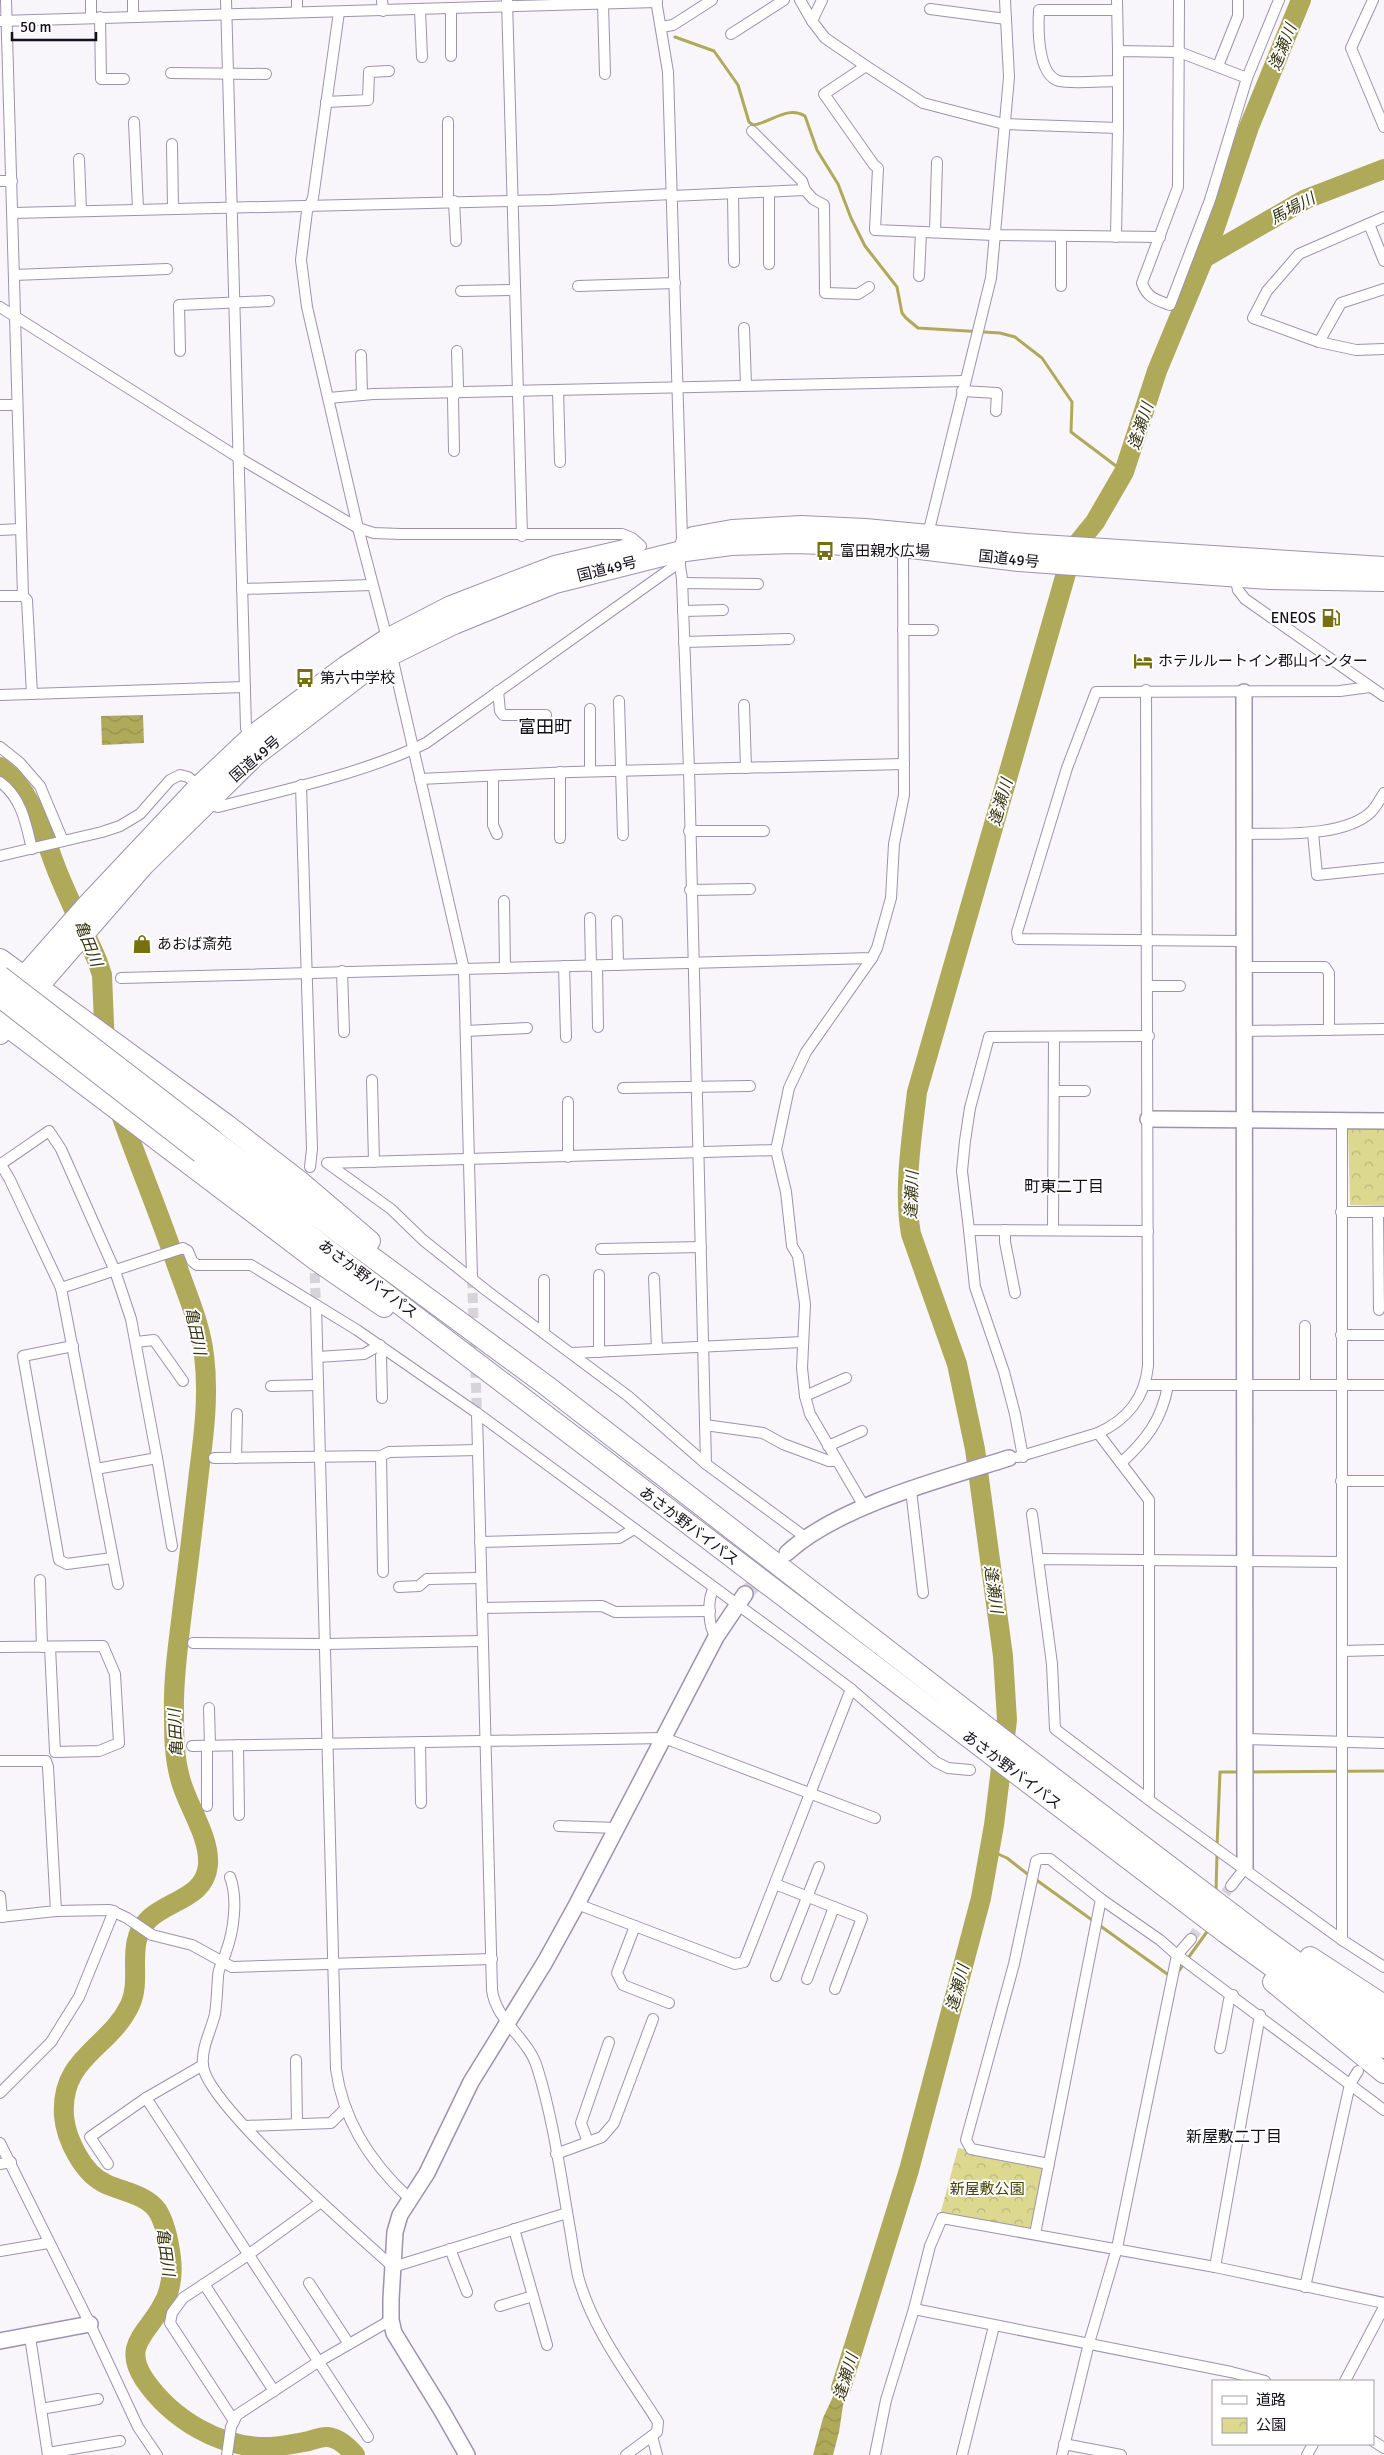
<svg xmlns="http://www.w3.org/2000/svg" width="1384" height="2455" font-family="Signika,'Noto Sans JP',sans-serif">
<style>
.park{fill:url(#park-crowns)}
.water{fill:url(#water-waves)}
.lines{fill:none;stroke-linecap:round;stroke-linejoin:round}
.stream{stroke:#afaa5a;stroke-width:3}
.river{stroke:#afaa5a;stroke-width:20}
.street-tunnel{stroke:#d6d3d9;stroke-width:10;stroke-dasharray:10 5;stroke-linecap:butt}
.secondary-tunnel{stroke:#d6d3d9;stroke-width:15;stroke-dasharray:15 8;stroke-linecap:butt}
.street-casing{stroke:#9d93ae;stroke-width:12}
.secondary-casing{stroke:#9d93ae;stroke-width:18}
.highway-casing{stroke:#9d93ae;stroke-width:22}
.street{stroke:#fff;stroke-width:10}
.secondary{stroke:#fff;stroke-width:15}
.highway{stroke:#fff;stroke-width:20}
.highway-bridge-casing{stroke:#9d93ae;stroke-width:22;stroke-linecap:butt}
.highway-bridge{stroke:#fff;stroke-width:20}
.labels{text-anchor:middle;stroke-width:4;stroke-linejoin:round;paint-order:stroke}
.poi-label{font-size:15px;fill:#14101a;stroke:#fff;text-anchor:start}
.street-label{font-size:15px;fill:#14101a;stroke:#fff}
.park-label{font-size:15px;fill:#474300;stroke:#fff}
.water-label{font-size:16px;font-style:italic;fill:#373411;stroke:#fff}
.neighbourhood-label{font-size:16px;fill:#14101a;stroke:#fff}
.quarter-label{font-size:18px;fill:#14101a;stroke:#fff}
</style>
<defs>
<pattern id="park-crowns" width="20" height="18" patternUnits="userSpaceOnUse" patternTransform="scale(1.25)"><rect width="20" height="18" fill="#dcd890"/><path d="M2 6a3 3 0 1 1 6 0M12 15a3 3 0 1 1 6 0" fill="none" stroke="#bcb87c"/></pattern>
<pattern id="water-waves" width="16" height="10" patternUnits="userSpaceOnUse" patternTransform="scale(1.25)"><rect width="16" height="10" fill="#afaa5a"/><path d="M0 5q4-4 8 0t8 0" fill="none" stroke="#96914e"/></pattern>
</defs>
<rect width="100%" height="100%" fill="#f8f5fb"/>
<g class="park">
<polygon points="1348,1129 1384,1129 1384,1206 1350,1205"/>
<polygon points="958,2148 1046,2167 1033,2231 940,2215"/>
</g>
<g class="water">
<polygon points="143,715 144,743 102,745 101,716"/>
<polygon points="850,2360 839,2432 833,2455 813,2455 823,2418"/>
</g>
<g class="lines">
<g class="stream">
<path d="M675,37L714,51L738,85L749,122L753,125C771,123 787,105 805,116L817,150L838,184L851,218L865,246L897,287L902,313L906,318L918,328L1000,333L1015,337L1042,358L1072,402L1071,432L1124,472"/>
<polyline points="1250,1772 1384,1771"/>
<polyline points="1217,1847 1220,1772 1241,1772"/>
<polyline points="989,1850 1007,1858 1030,1876"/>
<polyline points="1035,1879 1170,1976"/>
<polyline points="1216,1892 1217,1853"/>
<polyline points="1178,1972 1209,1929"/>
</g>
<g class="river">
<polyline points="1204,258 1306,199 1384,169"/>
<path d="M0,767C34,792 43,836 58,873C70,902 84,931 97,960L102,975L105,1048"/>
<path d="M117,1103C135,1156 157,1207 175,1260C186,1292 200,1322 204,1355C209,1394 204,1434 199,1472C194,1516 189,1560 183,1604C179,1640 173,1676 174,1712C174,1734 174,1756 180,1778C187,1806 210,1836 208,1865C205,1898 169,1900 149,1919C124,1943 143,1977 130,2005C109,2049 60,2057 64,2116C66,2139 83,2174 106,2184C123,2192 145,2194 157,2210C166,2224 169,2242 171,2258C173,2275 171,2291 162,2306C147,2334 122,2345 144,2379C172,2420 221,2449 271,2447C282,2446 293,2444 304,2442C312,2441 320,2436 328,2437C339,2438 348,2447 355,2455"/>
<path d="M841,2388L909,2170L981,1898L994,1825L1007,1720L1003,1656L975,1449L957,1364L911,1234C903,1190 912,1136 917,1092L1073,549L1095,522L1124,472L1157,371L1208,248L1249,127L1301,0"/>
</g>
<g class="street-tunnel">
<polyline points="314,1258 316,1305"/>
<polyline points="472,1278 477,1413"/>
<polyline points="1216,1905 1231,1886"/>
<polyline points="1191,1939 1207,1917"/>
</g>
<polyline class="secondary-tunnel" points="745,1594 783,1556"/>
<g class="street-casing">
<g id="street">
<polyline points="6,0 23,596 27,600 32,694"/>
<polyline points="91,0 91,18"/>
<polyline points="133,0 133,16"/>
<polyline points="226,0 246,728 252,736"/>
<polyline points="297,0 297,12"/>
<polyline points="382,0 383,11"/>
<polyline points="507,0 522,536"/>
<polyline points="656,0 668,72 682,539 678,552 682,579 689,769 706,1464"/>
<polyline points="800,0 812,21 822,0"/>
<polyline points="1117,0 1118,51"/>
<path d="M1179,0L1178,187L1142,283C1147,298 1157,300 1170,305L1210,200L1247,78L1279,0"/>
<polyline points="1373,0 1351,48 1384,127"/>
<polyline points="603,4 605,74"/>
<polyline points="451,9 451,56"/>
<polyline points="930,9 1006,19"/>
<polyline points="420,10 422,57"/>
<path d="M1117,10H1039C1038,27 1037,75 1059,81C1072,84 1103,81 1118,81"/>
<polyline points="339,12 313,198 307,211 301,260 307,307 358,528 394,665 464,969 472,1278"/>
<polyline points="100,17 101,79 124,79"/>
<polyline points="0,21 657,2"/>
<polyline points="812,21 825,38 866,66"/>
<polyline points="661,27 673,25 712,0"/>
<polyline points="731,34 784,0"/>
<polyline points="1218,66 1238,16 1238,0"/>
<polyline points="171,73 266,74"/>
<polyline points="326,102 368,100 369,72 389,71"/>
<polyline points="134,122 138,209"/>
<polyline points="448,122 448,201"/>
<polyline points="752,131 802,181 805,190"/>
<polyline points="172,144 173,208"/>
<polyline points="79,159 81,211"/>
<polyline points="0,181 12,181"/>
<polyline points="769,192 769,264"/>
<polyline points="733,193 734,262"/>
<polyline points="672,196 805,190 813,199 824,205 825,293 858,294 869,287"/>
<polyline points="454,201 456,241"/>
<polyline points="13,213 550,200 672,194"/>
<polyline points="1384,217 1299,254 1267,291 1253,318 1319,342 1356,350 1384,349"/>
<polyline points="1369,224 1384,261"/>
<polyline points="935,232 937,162"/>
<polyline points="1116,237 1118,128"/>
<polyline points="1160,237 994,235 875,230 878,168 874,165 824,94 866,66 923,103 1004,124 1118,128 1118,51 1179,52 1247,78"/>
<polyline points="14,275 167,269"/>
<polyline points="919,276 921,232"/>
<polyline points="578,286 675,283"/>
<polyline points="1061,286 1061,236"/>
<polyline points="461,291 515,290"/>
<polyline points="0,307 239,458 358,528 374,533 400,534 622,534 632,538 641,546"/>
<polyline points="744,328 746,385"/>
<polyline points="1319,342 1341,303 1384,289"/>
<polyline points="180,351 179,305 269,301"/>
<polyline points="361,355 362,395"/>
<polyline points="558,390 560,462"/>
<polyline points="962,391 997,393 996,411"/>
<polyline points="329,398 373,394 965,381"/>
<polyline points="0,405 17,405"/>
<polyline points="454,451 453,398 458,387 457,351"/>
<polyline points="0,530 21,529"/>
<polyline points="928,534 991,278 1009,77 1005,0"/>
<polyline points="1235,575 1238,590 1245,599 1384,696"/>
<polyline points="682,583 758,584"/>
<polyline points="242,589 372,585"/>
<polyline points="0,596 23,596"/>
<polyline points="683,611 723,610"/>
<polyline points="903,630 933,630"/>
<polyline points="684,642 789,639"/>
<path d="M1146,690L1148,1366C1145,1397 1127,1420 1098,1433L1149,1500V1799"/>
<polyline points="498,691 500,711 503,715 546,715"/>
<polyline points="0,695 245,687"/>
<polyline points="619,701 623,835"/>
<polyline points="744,705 746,768"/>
<polyline points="590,709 590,771"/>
<polyline points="0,747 20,763 40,786 63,841"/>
<polyline points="560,772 560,838"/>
<polyline points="493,776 493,825 497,834"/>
<polyline points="420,779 571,772 904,764"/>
<path d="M0,782C22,798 26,824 32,849"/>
<polyline points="301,785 312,1149 310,1167"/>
<path d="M207,803L218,807C284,790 365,773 426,743L680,562"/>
<polyline points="689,831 764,831"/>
<polyline points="1313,833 1317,875 1384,868"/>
<path d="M1243,834C1279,833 1343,838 1371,812C1376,807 1380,799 1384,793"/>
<polyline points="0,856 102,832 120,826 140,814 170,780 180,775 188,777 199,786"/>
<polyline points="690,890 750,889"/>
<polyline points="504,901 505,968"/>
<polyline points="590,918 591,966"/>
<polyline points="617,921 618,965"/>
<polyline points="1243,941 1018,939 1017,932 1067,768 1096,692 1340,691 1370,687"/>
<polyline points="564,966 566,1037"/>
<polyline points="597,966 598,1027"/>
<polyline points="1243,967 1325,967 1329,973 1329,1030"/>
<polyline points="342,971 344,1032"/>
<polyline points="121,978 872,958 877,948 891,898 894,844 904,795 903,547"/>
<polyline points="1148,986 1180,986"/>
<polyline points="466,1031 527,1028"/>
<polyline points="1245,1031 1384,1029"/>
<polyline points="372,1080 374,1162"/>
<polyline points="623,1088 750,1086"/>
<polyline points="1054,1091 1085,1091"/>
<polyline points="568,1102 568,1157"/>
<polyline points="1342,1121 1342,1940"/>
<polyline points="776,1150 789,1088 806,1052 872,958"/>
<polyline points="0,1163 10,1180 61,1288 118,1584"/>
<polyline points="1,1164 49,1131 61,1149 115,1271 131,1319 157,1458 96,1469"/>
<polyline points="1341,1212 1383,1212"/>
<polyline points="1378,1212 1379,1310"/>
<polyline points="969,1230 975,1287 1004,1372 1015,1414 1023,1457"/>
<polyline points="1005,1230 1005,1242 1015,1293"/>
<polyline points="1053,1230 1054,1037"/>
<polyline points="1148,1231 969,1230 962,1171 965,1141 970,1108 989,1037 1149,1036"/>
<polyline points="601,1249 701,1247"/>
<polyline points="599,1275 599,1352"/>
<polyline points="654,1278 657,1349"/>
<polyline points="544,1280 544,1333"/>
<polyline points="61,1288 183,1248 188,1251 192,1261 197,1265 251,1265 357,1330 477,1413 794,1646 851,1689 936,1762 948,1768 970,1770"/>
<path d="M316,1305L336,2069C343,2120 371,2163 409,2198"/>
<polyline points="1305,1326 1305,1385"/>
<polyline points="1341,1335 1383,1335"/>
<polyline points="136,1342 154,1340 183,1381"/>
<polyline points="73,1346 23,1356 59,1560 67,1564 112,1558"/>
<polyline points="572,1353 802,1342"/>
<polyline points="318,1357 364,1354 380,1345"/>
<polyline points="1145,1385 1384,1385"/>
<polyline points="271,1386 318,1385"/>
<polyline points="805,1396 846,1378"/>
<polyline points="382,1398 381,1356 384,1349"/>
<path d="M477,1413L492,1990C496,2021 528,2038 537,2067C554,2121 561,2179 571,2235C573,2248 575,2262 578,2276C592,2329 629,2376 658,2422L657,2432L626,2455"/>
<polyline points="705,1425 763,1433 783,1444 829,1461 836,1461"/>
<polyline points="828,1446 862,1431"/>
<polyline points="381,1456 383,1572"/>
<polyline points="1018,1457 1098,1433"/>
<polyline points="157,1458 172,1546"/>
<polyline points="214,1458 381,1456 389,1452 478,1450"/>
<polyline points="236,1458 237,1414"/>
<path d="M1121,1463C1146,1440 1162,1420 1168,1385"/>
<polyline points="1341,1481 1384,1481"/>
<polyline points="911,1490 923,1593"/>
<polyline points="1032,1514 1038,1559"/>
<polyline points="805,1537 706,1464 628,1396 487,1291 423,1240 391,1209 327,1163 776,1150 786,1192 792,1246 798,1256 805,1304 802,1368 805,1396 810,1414 865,1508"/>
<polyline points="480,1542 619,1538 634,1529"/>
<polyline points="1341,1562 1038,1559 1052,1664 1055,1729 1157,1806 1342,1940 1384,1967"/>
<polyline points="40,1580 42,1647"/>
<polyline points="399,1587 419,1586 427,1579 481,1578"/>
<path d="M714,1588C707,1598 708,1628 716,1637"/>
<polyline points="482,1608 602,1606 615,1612 710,1611"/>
<polyline points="193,1643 325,1644 482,1641"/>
<polyline points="0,1647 103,1646 115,1674 119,1743 99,1751 55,1752 50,1647"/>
<polyline points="1342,1651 1384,1650"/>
<polyline points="209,1708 210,1746"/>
<polyline points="1245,1739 1384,1743"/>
<polyline points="420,1742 421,1803"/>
<polyline points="238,1745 239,1815"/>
<polyline points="192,1746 664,1738 875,1818"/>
<polyline points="207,1746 207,1806"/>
<polyline points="0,1761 46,1761 48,1767 56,1911"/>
<polyline points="559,1826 617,1828"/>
<path d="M230,1877C238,1898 234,1930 226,1952C224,1960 218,1967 218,1977C217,1989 217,2001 215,2014C211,2031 201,2048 203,2066C208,2106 358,2235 393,2267L567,2213"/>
<polyline points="775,1884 862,1918 835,1989"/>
<polyline points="1231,1886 1245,1868"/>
<polyline points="0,1896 2,1917"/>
<polyline points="577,1904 735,1964 744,1962 851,1689"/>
<polyline points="0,1917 56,1911 110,1910 127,1918 152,1935 192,1945 232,1967 492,1959"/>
<polyline points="635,1926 617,1973 623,1985 669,2003"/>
<polyline points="776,1976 819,1867"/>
<polyline points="807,1979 834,1907"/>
<polyline points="1220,2048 1229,2000 1233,1995"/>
<polyline points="296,2060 297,2124"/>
<polyline points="0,2093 51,2042 79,1997 114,1911"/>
<polyline points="146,2098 368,2437"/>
<polyline points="245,2126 331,2123 346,2108"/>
<polyline points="588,2142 581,2123 609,2042"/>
<polyline points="0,2143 90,2324 138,2427 157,2455"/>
<polyline points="556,2154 602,2137 614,2123 653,2019"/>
<polyline points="0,2164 11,2162"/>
<polyline points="108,2164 90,2137 146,2098 203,2065"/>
<polyline points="1049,2164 971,2149 966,2140 1014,1964 1036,1861 1041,1859 1050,1859 1101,1899 1160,1940 1177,1955 1384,2110"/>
<polyline points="514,2229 547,2345"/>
<polyline points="1035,2234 1101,1899"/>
<polyline points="450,2249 467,2292"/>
<polyline points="0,2251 48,2243"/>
<polyline points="1215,2267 1260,2015"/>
<polyline points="309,2283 349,2344"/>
<polyline points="204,2284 274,2391"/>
<polyline points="1305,2287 1350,2084 1358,2071"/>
<polyline points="500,2306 533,2296"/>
<polyline points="914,2309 1231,2372 1265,2381"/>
<polyline points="30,2337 48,2455"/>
<polyline points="1345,2381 1384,2307"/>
<polyline points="41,2409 98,2399"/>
<polyline points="234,2421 170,2323 172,2313 183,2298 248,2255 321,2202"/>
<polyline points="652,2436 657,2455"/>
<polyline points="1373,2441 1384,2448"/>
<polyline points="1064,2444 1121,2455"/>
<polyline points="48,2453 120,2441"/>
<polyline points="227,2455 231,2427 237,2415 318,2362 391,2320"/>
<polyline points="875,2455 886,2400 914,2309 930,2246 942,2218 1215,2267 1384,2303"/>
<polyline points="962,2455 994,2326"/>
<polyline points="1062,2455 1089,2343 1117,2248 1177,1955 1191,1939"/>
<polyline points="1307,2455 1313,2444"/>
</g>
</g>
<g class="secondary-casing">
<g id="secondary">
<polyline points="1244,692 1245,1868"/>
<polyline points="1148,1119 1384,1121"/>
<path d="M787,1553C838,1506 942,1479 1009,1458"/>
<polyline points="0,2341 90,2324"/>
<polyline points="467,2455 442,2411 394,2333 391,2320 391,2299 395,2232 400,2215 427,2173 471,2082 545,1962 577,1904 716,1637 745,1594"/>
</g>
</g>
<g class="highway-casing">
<g id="highway">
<polyline points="693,537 732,530 801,526 865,529 1026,544 1384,567"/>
<polyline points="0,959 227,1125 302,1183 370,1241"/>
<polyline points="4,999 86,906 199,786 252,736 346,666 387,639 451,606 555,566 633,548"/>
<polyline points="0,1021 317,1261 384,1307"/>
<polyline points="0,1034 37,988 144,865 256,755 362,674 391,655 454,624 555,583 678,552 731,545 795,543 903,547 1019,561 1269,579 1384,581"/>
<polyline points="213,1140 547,1386 1005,1741 1261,1936 1384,2026"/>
<polyline points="201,1153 1227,1934 1384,2048"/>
<polyline points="1310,1957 1384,2005"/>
<polyline points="1273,1982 1384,2073"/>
</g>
</g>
<use href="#street" class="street"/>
<use href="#secondary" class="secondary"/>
<use href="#highway" class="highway"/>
<g class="highway-bridge-casing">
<g id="highway-bridge">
<polyline points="0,976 213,1140"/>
<polyline points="0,997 201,1153"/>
</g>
</g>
<use href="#highway-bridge" class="highway-bridge"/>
</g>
<defs>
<g id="bus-bare" transform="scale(1.5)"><path d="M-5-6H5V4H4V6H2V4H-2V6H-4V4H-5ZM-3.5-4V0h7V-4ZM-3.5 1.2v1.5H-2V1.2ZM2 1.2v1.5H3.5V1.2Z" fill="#767010" stroke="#fff" stroke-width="2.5" paint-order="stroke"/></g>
<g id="fuel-bare" transform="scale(1.5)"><path d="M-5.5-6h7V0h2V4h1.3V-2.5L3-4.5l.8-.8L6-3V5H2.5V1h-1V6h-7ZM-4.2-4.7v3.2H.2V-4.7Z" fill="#767010" stroke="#fff" stroke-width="2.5" paint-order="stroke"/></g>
<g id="hotel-bare" transform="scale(1.5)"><path d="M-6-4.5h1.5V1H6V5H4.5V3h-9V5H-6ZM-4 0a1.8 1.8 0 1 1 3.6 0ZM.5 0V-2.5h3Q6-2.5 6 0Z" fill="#767010" stroke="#fff" stroke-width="2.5" paint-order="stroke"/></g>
<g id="shop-bare" transform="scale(1.5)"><path d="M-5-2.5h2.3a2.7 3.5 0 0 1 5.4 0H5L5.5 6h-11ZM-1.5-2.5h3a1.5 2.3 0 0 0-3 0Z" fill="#767010" stroke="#fff" stroke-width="2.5" paint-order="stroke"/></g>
</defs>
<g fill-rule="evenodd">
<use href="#bus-bare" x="825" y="551"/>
<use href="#fuel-bare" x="1331" y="618"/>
<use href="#hotel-bare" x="1143" y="661"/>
<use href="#bus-bare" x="305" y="678"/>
<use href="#shop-bare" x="142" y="944"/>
</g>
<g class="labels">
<g class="poi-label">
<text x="840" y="556">富田親水広場</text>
<text x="1316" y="623" text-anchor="end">ENEOS</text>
<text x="1158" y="666">ホテルルートイン郡山インター</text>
<text x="320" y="683">第六中学校</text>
<text x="157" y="949">あおば斎苑</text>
</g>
<g class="street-label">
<text transform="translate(1009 559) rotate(6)" y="5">国道49号</text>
<text transform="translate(607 569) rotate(-14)" y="5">国道49号</text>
<text transform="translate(255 759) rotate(-41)" y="5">国道49号</text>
<text transform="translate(368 1279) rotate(37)" y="5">あさか野バイパス</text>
<text transform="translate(689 1526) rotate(37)" y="5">あさか野バイパス</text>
<text transform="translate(1012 1770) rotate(37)" y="5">あさか野バイパス</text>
</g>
<g class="park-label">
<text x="987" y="2194">新屋敷公園</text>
</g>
<g class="water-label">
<text transform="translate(1282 47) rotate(-68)" y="6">逢瀬川</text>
<text transform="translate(1292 208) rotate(-28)" y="6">馬場川</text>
<text transform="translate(1140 426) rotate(-72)" y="6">逢瀬川</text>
<text transform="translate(1000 802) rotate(-74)" y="6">逢瀬川</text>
<text transform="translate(89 943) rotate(68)" y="6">亀田川</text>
<text transform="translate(911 1195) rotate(-88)" y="6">逢瀬川</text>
<text transform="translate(196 1331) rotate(78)" y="6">亀田川</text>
<text transform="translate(994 1589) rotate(82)" y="6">逢瀬川</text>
<text transform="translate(175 1733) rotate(-93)" y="6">亀田川</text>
<text transform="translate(957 1988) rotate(-75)" y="6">逢瀬川</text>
<text transform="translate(166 2252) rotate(82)" y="6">亀田川</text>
<text transform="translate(845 2377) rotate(-73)" y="6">逢瀬川</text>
</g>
<g class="neighbourhood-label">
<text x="1064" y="1192">町東二丁目</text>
<text x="1234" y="2142">新屋敷二丁目</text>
</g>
<g class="quarter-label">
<text x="545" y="733">富田町</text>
</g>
</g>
<rect x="1212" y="2380" width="162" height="65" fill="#ffffff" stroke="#a19fa3"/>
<rect x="1222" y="2396" width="25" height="8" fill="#ffffff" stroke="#a19fa3"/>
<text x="1256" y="2405" font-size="15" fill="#14101a">道路</text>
<rect x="1222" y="2418" width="25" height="15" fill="url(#park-crowns)" stroke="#a19fa3"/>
<text x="1256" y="2430" font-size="15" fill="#14101a">公園</text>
<path d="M12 32v8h84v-8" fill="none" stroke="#14101a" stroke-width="2.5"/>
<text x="20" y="32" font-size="15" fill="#14101a" stroke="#ffffff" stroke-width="4" paint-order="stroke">50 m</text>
</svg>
